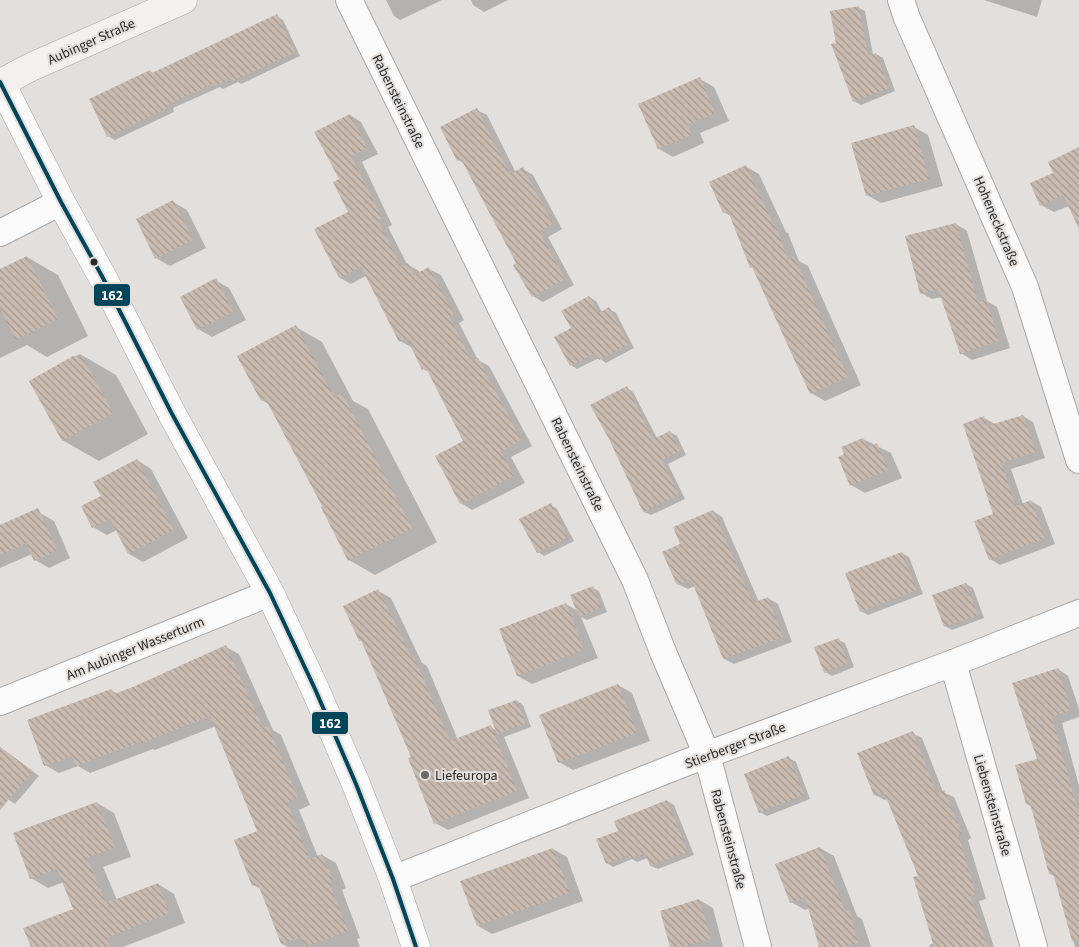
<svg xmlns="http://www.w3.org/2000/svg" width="1079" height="947" font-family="'Source Sans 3',sans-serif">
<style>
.shadow{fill:#0003}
.building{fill:url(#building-back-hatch)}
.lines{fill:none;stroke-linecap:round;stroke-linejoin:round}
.minor-casing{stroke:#aaa7a6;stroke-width:28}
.tertiary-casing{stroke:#aaa7a6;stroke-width:29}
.secondary-casing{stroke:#aaa7a6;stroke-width:29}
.minor{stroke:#fbfafa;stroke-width:26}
.tertiary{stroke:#fbfafa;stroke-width:28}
.secondary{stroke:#f3f0ee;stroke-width:28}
.bus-1-casing{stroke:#e3dfdc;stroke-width:8}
.bus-1{stroke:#00465a;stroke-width:4}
.bus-dot{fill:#2b2928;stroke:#e3dfdc;stroke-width:2}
.poi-dot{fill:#6b6967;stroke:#e3dfdc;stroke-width:2}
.labels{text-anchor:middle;stroke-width:4;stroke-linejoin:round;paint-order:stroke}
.street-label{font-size:14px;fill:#2b2928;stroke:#e3dfdc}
.poi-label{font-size:14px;fill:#2b2928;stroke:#e3dfdc;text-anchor:start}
.line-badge{stroke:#e3dfdc;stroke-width:2}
.badge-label{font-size:14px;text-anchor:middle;font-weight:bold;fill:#fff}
</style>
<defs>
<pattern id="building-back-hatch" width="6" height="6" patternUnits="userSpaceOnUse" patternTransform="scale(1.25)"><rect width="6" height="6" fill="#cabbb0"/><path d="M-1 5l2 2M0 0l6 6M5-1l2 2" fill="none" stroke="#a4988f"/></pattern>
</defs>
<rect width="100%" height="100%" fill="#e2dfdd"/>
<g class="shadow">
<polygon points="386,0 442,0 400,20 394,16"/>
<polygon points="471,0 508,0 484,12 473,5"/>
<polygon points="984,0 1042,0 1037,17"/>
<polygon points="859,8 865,11 873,55 876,54 883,58 895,91 861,105 854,101 837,44"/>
<polygon points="277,16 283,20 300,56 241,84 238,82 223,89 220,87 173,108 174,112 115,140 108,136 150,71 153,73"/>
<polygon points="700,79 714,87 729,121 700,133 704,143 673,157 659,149"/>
<polygon points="477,110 487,115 516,173 523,169 533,175 562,229 548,237 574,285 543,302 533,296 518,264 465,164 458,160"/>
<polygon points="350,115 361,122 378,154 362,162 392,225 388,227 407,264 419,271 420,273 429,269 441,275 464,320 459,323 478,360 489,366 532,446 511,457 525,483 472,510 461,503 464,442 429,372 423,369 411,347 400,341 366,276 351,284 340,278 349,212 340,179"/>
<polygon points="914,127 928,135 943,186 881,203 867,195"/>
<polygon points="1079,154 1079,214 1069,206 1054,212 1041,205 1055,174"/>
<polygon points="745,166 759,174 786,232 788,233 799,261 808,266 861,385 825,401 811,393 754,269 751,267 732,217 724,212"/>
<polygon points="173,202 187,210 206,248 170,266 156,258"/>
<polygon points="956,224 967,231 987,301 997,307 1010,348 972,360 961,353 942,297 932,299 921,293"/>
<polygon points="27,257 58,275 88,336 47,357 27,345 0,358 0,271"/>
<polygon points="215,280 229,288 246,320 212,337 198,329"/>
<polygon points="589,297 596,301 602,312 609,309 616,313 634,348 606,363 599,358 577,369 571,365 573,329"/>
<polygon points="296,327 322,342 353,401 368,409 437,542 375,575 349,560 324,507 270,405 262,400"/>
<polygon points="80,354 116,375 148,434 99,461 62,440 30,381"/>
<polygon points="627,388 633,392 657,438 670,432 677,436 686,455 668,464 685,499 651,515 644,512 610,439"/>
<polygon points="1023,416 1033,422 1045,458 1011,469 1023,504 1031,501 1041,507 1055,544 1000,565 990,559 994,515 984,418 995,424"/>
<polygon points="863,439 891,453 902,478 865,493 851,485"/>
<polygon points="137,460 151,469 188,538 143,562 129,554 117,530 107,535 93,527 103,496"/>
<polygon points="551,505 557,509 574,541 544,556 538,552"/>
<polygon points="713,511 722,517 759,602 768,598 778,604 792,642 734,664 724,659 695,586 688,589 678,584 682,544"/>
<polygon points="40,513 54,521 70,558 49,568 35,560 32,554 0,568 0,527"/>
<polygon points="902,553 909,557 923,594 868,615 861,611"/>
<polygon points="966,584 973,588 984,618 952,630 945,626"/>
<polygon points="593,588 599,591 607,612 587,620 581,617 598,658 532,684 518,676 500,629 566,604 578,611"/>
<polygon points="378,591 391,598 422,663 427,666 458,740 491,727 497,731 517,701 523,705 531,727 504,737 529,798 448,830 435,823 412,758 363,642 360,640"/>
<polygon points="838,640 845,643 854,667 832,676 825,672"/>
<polygon points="226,647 239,654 273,730 281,735 310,805 299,810 318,857 322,855 336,863 346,888 342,890 360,938 357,939 360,947 288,947 282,944 262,890 253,885 259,831 216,726 155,750 153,749 90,773 78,766 59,773 45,765 111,690 118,694"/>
<polygon points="1058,669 1068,676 1079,709 1079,717 1062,723 1079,786 1079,947 1075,947 1056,877 1050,874 1032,807 1027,804 1038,760"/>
<polygon points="618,685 632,693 650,741 573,770 559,762"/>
<polygon points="912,733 922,738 943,792 954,797 971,838 968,840 986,899 979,901 994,947 930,947 929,945 934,943 919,877 888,799 885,800 875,795"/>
<polygon points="0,747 39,776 15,804 0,794"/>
<polygon points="789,758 796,762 810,799 767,816 760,812"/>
<polygon points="667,801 674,805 694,855 658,869 651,866 648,858 637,862 632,859 613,867 607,863 620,832"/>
<polygon points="97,803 114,813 131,857 103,867 117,900 158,884 174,894 185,923 123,947 32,947 74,910 64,882 48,888 31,878"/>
<polygon points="820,848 834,856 857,916 862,919 871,947 820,947 809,908 805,910 791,902"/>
<polygon points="553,849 567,857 583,901 492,934 478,926"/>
<polygon points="699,900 713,908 723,947 672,947"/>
</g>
<g class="building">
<polygon points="859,6 868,56 876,53 889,88 853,102 831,44 836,43 830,11"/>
<polygon points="277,14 295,52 233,81 232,79 215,86 214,83 167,105 168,108 107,137 89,99 150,70 152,73"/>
<polygon points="700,77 715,113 687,125 691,135 658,149 638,104"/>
<polygon points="477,108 510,174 523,167 553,224 539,231 565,279 532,297 513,265 516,263 490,214 461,159 457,161 440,127"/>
<polygon points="350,114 367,148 351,156 382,218 378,220 401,266 408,263 414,275 429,267 454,314 449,316 472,361 478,358 521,440 501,451 514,476 460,504 435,456 463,441 426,368 422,370 407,338 399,342 361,267 339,278 314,229 348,212 333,182 339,179 314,132"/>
<polygon points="914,125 929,179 866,196 851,143"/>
<polygon points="1079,147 1079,229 1063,195 1040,206 1030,183 1053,173 1048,162"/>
<polygon points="746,165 773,224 775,224 788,259 794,256 848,377 810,394 752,267 750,268 728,211 723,213 709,182"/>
<polygon points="173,200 193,240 155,259 136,219"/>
<polygon points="956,223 978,302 986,299 999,341 960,354 938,289 920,294 905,236"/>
<polygon points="27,256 58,319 15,340 0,308 0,269"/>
<polygon points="216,278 233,312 197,330 180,297"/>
<polygon points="589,296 599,313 609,307 629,344 599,360 595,353 570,366 554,337 571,328 561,311"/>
<polygon points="296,325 334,397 342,393 412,528 348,561 321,507 322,506 265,398 261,401 237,356"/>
<polygon points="73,356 82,356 113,413 62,441 29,381"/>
<polygon points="627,386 653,439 670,431 680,451 662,460 679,495 643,512 609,439 590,405"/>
<polygon points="1023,415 1036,452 1001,463 1016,506 1031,500 1045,538 989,560 974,521 993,514 963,424 984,416 987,426"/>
<polygon points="863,438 868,447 877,443 888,470 850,486 838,457 844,454 841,447"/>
<polygon points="137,459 174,530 128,554 110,519 92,528 81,506 101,496 93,482"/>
<polygon points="551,503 568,537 537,553 519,519"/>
<polygon points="38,508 57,550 34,561 26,543 0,555 0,525"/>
<polygon points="713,510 753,603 768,597 783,637 723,659 691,579 677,585 662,552 680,544 673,527"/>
<polygon points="902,552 917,590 860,612 845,573"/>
<polygon points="966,583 978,615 944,627 932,595"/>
<polygon points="593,586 601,608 579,617 570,595"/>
<polygon points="378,589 412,658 414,657 450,741 491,725 517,791 434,824 408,758 411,757 361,640 359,641 343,606"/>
<polygon points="566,603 584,650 517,676 499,629"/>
<polygon points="839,638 848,663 824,673 814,647"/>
<polygon points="226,645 263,728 268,726 298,798 287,802 309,859 322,854 333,881 329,882 348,931 305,947 301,937 281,944 258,884 252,886 234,840 257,831 210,716 140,744 140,742 75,766 72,756 44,766 27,720 111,689 114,694 133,687"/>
<polygon points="1058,668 1071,710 1052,717 1079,814 1079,940 1072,941 1053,873 1049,874 1030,803 1026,804 1015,765 1037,759 1012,683"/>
<polygon points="618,684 637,733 558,763 539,715"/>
<polygon points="517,700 525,724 497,734 488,710"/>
<polygon points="913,731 936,793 944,790 962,833 958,834 976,894 970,896 988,947 934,947 913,877 918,876 884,792 874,796 857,753"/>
<polygon points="0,747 33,771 0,810"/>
<polygon points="789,756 804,795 759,813 744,774"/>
<polygon points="667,800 688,852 650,866 645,853 630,859 628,855 606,864 596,839 618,831 614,821"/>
<polygon points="97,802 115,848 87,858 106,903 158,883 169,913 107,938 110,947 31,947 23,928 73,909 57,869 30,879 13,833"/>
<polygon points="820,847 845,911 849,910 858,943 846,947 819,947 805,897 790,903 775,864"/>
<polygon points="553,848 570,893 477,926 460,881"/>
<polygon points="699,899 711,939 682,947 670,947 660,911"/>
</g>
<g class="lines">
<g class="minor-casing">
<g id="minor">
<polyline points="349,0 635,580 663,652 707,755 758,947"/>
<polyline points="901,0 907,18 1025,287 1079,460"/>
<polyline points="0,233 61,202"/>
<polyline points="953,663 1034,947"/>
<polyline points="0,702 270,593"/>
<polyline points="393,879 685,763 953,663 1079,613"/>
</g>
</g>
<g class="tertiary-casing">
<polyline id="tertiary" points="1,83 61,202 103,278 171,412 270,593 315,689 356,784 393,879 416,947"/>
</g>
<g class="secondary-casing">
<polyline id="secondary" points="0,82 1,83 31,67 183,0"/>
</g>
<use href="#minor" class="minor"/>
<use href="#tertiary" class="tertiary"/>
<use href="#secondary" class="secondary"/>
<g class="bus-1-casing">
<polyline id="bus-1" points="0,82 61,202 103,278 171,412 270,593 315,689 356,784 393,879 416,947"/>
</g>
<use href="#bus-1" class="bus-1"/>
</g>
<circle class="bus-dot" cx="94" cy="262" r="4.5"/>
<circle class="poi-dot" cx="425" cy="775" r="5"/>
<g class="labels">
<g class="street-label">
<text transform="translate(91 41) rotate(-24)" y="5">Aubinger Straße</text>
<text transform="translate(399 101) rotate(64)" y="5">Rabensteinstraße</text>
<text transform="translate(997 221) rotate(67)" y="5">Hoheneckstraße</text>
<text transform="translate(578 464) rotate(64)" y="5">Rabensteinstraße</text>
<text transform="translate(135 648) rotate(-22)" y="5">Am Aubinger Wasserturm</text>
<text transform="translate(735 745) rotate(-21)" y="5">Stierberger Straße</text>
<text transform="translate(993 805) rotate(74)" y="5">Liebensteinstraße</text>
<text transform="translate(729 839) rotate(75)" y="5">Rabensteinstraße</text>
</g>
<g class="poi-label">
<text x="435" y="780">Liefeuropa</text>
</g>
</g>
<g class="line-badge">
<rect x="93" y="283" width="38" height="24" rx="5" fill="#00465a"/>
<rect x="311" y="711" width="38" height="24" rx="5" fill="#00465a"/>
</g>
<g class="badge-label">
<text x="112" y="300">162</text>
<text x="330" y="728">162</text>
</g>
</svg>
